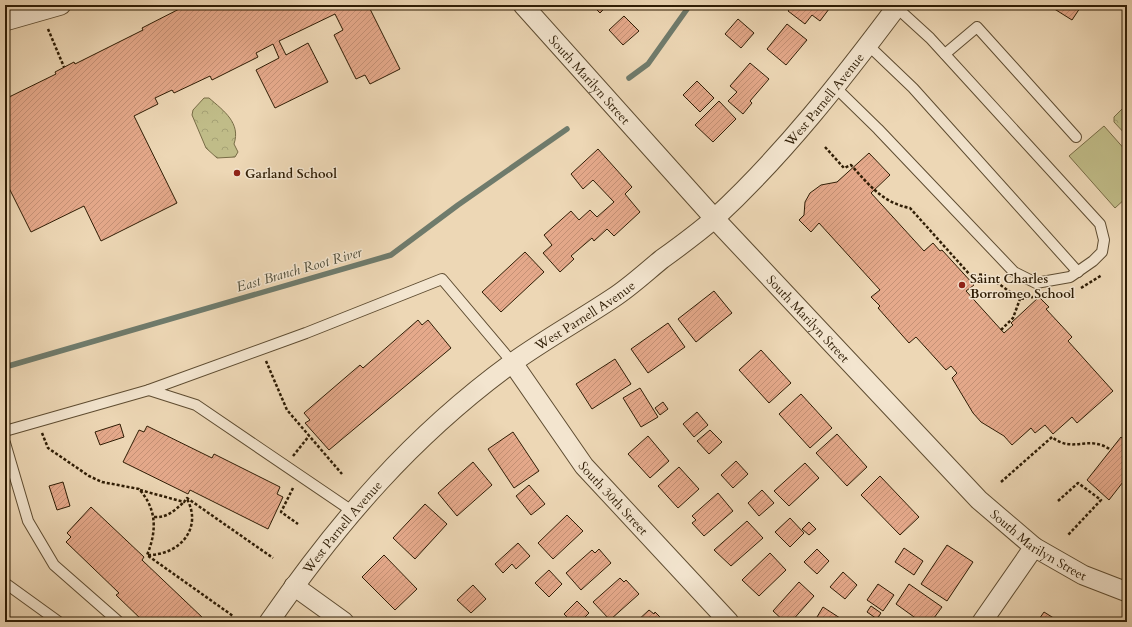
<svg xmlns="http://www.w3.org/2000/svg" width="1132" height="627" font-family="Cardo,serif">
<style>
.park{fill:url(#park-crowns);stroke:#786c46}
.pitch{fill:#c0bc88;stroke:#786c46}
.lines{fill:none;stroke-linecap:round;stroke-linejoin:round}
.stream{stroke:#6f7b6c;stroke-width:5.5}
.building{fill:url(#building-hatch);stroke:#2f1d05}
.lane-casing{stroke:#5e4c31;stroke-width:12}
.street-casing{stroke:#5e4c31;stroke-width:21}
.path{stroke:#2f1d05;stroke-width:2.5;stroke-dasharray:3 2;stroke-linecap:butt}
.lane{stroke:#f3e5cf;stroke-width:10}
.street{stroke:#f3e5cf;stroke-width:19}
.poi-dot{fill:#8f2418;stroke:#f3e5cf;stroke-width:1.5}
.labels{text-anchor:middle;stroke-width:3;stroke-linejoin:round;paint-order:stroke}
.street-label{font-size:13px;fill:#2f1d05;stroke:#f3e5cf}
.poi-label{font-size:13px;font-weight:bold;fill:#2f1d05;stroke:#f3e5cf;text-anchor:start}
.water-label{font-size:14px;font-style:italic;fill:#4f4c38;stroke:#f3e5cf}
</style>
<defs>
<pattern id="park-crowns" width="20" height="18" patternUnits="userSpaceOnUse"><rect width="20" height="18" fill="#c0bc88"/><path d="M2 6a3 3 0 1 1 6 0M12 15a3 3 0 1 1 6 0" fill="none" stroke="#a5a174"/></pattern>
<pattern id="building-hatch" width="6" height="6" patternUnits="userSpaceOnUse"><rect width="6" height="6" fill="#e5a98b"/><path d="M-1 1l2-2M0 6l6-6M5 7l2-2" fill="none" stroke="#c59176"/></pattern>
</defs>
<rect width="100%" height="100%" fill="#edd7b5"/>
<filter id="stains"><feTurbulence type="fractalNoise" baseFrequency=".005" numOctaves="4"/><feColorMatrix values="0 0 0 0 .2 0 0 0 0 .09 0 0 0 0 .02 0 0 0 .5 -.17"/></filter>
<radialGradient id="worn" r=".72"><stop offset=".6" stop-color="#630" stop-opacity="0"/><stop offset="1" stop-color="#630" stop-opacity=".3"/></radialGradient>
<g class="park">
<path d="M204,98H209C224,111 241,123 234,144L238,152L235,157L217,158L206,148L192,115L193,110Z"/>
<polygon points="1127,104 1127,136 1114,122 1114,117"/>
</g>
<polygon class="pitch" points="1104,126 1127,152 1127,197 1115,208 1069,156"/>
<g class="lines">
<g class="stream">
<polyline points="629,78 648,64 690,5"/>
<polyline points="5,367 391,255 458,205 567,129"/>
</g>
</g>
<g class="building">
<polygon points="187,5 368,5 400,69 370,84 365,75 356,79 334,35 343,30 335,14 279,41 286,55 308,43 328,82 275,108 256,70 279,58 273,44 256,53 258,57 212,80 210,76 174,93 172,90 155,98 158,104 134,116 177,203 101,241 84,206 31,232 5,180 5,99 56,74 55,72 74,62 75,64 143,30 142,28"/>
<polygon points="592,5 608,5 600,13"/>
<polygon points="793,5 800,6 832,5 820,21 812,15 805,24 788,11"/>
<polygon points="1048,5 1082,5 1072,20"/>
<polygon points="624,16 639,31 623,45 609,30"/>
<polygon points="738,19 754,33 741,48 725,34"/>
<polygon points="787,24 807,40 786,65 767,49"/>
<polygon points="750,63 769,79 750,101 752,103 743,114 728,101 737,92 730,86"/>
<polygon points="697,81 714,98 700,112 683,95"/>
<polygon points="719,101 736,119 713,142 695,125"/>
<polygon points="598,149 632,187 625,194 640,212 614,236 607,229 594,241 592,238 571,256 574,259 560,272 543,253 552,245 544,235 571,211 579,220 590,210 597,217 614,202 593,180 583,189 571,174"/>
<polygon points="869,153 890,175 871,193 924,251 933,243 940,251 942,250 974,285 966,291 1004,333 1013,325 1011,323 1039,297 1049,307 1046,309 1072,337 1068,341 1113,391 1077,423 1072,417 1053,434 1045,425 1035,433 1031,428 1012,445 1004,436 981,422 973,413 952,378 957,373 951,366 946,370 916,337 909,343 878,308 880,306 871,297 880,290 819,223 811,232 799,220 804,215 805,202 810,193 821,185 837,182"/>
<polygon points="525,252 544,272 501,312 482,292"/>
<polygon points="714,291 732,313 696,342 678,319"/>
<polygon points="418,320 422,325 428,320 451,348 329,450 305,423 310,420 304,413 360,365 363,368"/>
<polygon points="668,323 685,347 648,373 631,349"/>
<polygon points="761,350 791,383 769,403 739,370"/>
<polygon points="615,359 631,384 592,409 576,384"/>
<polygon points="640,388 658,417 641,427 623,398"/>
<polygon points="801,394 832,428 810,448 779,414"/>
<polygon points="663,402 668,409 660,415 655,408"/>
<polygon points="697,412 708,425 694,437 683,424"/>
<polygon points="120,424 124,437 100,445 95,432"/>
<polygon points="147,426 212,458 214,454 280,487 277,494 283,497 268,529 190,490 188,494 123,462 139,430 144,432"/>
<polygon points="710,430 722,442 709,454 697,441"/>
<polygon points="513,432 539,471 514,488 488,449"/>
<polygon points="837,434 867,467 847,486 816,453"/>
<polygon points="648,436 669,461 650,478 628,454"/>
<polygon points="1121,437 1127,442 1127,485 1123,482 1109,500 1087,480"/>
<polygon points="736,461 748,474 733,488 721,475"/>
<polygon points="473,462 492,485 457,516 438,493"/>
<polygon points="805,463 819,478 789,506 774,491"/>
<polygon points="679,467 699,489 678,508 658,486"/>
<polygon points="880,476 919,517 900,535 861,495"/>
<polygon points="63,482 70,506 57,510 49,486"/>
<polygon points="529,485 545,504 531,515 516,496"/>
<polygon points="762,490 774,503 759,516 748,503"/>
<polygon points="718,493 733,511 704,536 692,523 696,520 692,516"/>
<polygon points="425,504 447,524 415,559 393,538"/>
<polygon points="91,507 144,557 142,560 204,619 201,622 144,622 116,595 119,593 66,542 71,537 67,533"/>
<polygon points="567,515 583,531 553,559 538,543"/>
<polygon points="790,518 804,533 790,547 775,532"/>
<polygon points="747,521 763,538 731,566 714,550"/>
<polygon points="809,522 816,529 809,535 802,529"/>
<polygon points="518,543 530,556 516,569 512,564 503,573 495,564"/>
<polygon points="947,545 973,562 947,601 921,584"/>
<polygon points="904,548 923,561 914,575 895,562"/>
<polygon points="599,549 611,563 581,590 566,573 592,550 595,553"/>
<polygon points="817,549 829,561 817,574 804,562"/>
<polygon points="770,553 786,570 759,596 742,580"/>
<polygon points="384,555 417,589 395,610 362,577"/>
<polygon points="549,570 562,584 549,597 535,583"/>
<polygon points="843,572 857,585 845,599 830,587"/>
<polygon points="620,578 624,582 626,580 639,594 610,620 593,602"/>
<polygon points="799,582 814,596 791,622 785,622 773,611"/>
<polygon points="878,584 894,595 883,611 867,600"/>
<polygon points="909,584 942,607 931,622 927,620 926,622 921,622 896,604"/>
<polygon points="473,585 486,599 471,613 457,600"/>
<polygon points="577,601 589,613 580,622 572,622 564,614"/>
<polygon points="871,606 881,613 877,619 867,612"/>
<polygon points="823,607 843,620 842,622 814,622"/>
<polygon points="649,610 654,614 655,612 665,622 636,622"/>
<polygon points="1044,612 1060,622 1037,622"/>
<polygon points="5,614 17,622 5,622"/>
<polygon points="500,617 505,622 495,622"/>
<polygon points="456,618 461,622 452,622"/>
</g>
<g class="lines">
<g class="lane-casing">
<g id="lane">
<polyline points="868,45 913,88 1078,272"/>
<polyline points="945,54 977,27 1076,137"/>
<polyline points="835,87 878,129 1014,272 1036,283 1070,277 1093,261 1102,252 1104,240 1100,224 930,38 896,7"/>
<polyline points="5,431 149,390"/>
<polyline points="5,443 28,521 54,565 119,622"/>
<polyline points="352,511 196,405 149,390 306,333 442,279 512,362"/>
<polyline points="5,583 59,622"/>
</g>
</g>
<g class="street-casing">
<g id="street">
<path id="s1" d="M523,5L714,218L979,500L1034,547L1083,575L1127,592"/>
<polyline points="5,21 61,5"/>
<path id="s2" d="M512,362L584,466L729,622"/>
<polyline points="294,586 344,622"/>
<path id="s3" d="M269,622C339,521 412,436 512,363C544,340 580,320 613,298C630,287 646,272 662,259C680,246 698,233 715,218C784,154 842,80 898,5"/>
<polyline points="982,622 1034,547"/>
</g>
</g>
<g class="path">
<polyline points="48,29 64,67"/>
<path d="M825,147L844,168L851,165C869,185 883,203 910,208L971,276L985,274L1020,299L1033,297"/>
<polyline points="1081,288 1102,275"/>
<polyline points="1050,296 1074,291"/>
<polyline points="1001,330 1013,318 1020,299"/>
<polyline points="266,361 287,410 342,474"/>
<path d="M42,433L48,448L89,476L102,482L139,489C157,509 157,531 147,555L233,616"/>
<polyline points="293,456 309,436"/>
<path d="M1001,482L1052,437C1073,454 1088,434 1111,450"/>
<polyline points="293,488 281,512 298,524"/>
<polyline points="140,490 184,502 187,498 273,558"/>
<polyline points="1058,501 1078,483 1101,500 1068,535"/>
<path d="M154,517C167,518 174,511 184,502"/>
<path d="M148,555C179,555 203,529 187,499"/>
</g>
<use href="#lane" class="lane"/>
<use href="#street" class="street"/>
</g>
<g class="poi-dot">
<circle cx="237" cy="173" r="4"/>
<circle cx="962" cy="285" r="4"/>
</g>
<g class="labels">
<g class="street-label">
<text dy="5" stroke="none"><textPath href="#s1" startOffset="100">South Marilyn Street</textPath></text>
<text dy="5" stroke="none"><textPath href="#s3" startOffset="768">West Parnell Avenue</textPath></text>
<text dy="5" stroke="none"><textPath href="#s3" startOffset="444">West Parnell Avenue</textPath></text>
<text dy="5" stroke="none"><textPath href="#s1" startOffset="424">South Marilyn Street</textPath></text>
<text dy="5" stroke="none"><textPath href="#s2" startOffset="170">South 30th Street</textPath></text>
<text dy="5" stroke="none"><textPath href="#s3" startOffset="120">West Parnell Avenue</textPath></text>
<text dy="5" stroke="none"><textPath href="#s1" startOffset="748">South Marilyn Street</textPath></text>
</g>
<g class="poi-label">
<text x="245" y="178">Garland School</text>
<text x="970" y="283">Saint Charles<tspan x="970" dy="15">Borromeo School</tspan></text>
</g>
<g class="water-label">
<text transform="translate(299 269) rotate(-16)" y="5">East Branch Root River</text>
</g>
</g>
<rect width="1132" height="627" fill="none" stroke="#edd7b5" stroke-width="20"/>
<rect x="6" y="6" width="1120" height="615" fill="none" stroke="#2f1d05" stroke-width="2"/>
<rect x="10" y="10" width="1112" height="607" fill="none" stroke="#2f1d05"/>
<rect width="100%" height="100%" filter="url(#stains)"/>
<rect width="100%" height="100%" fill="url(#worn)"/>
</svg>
